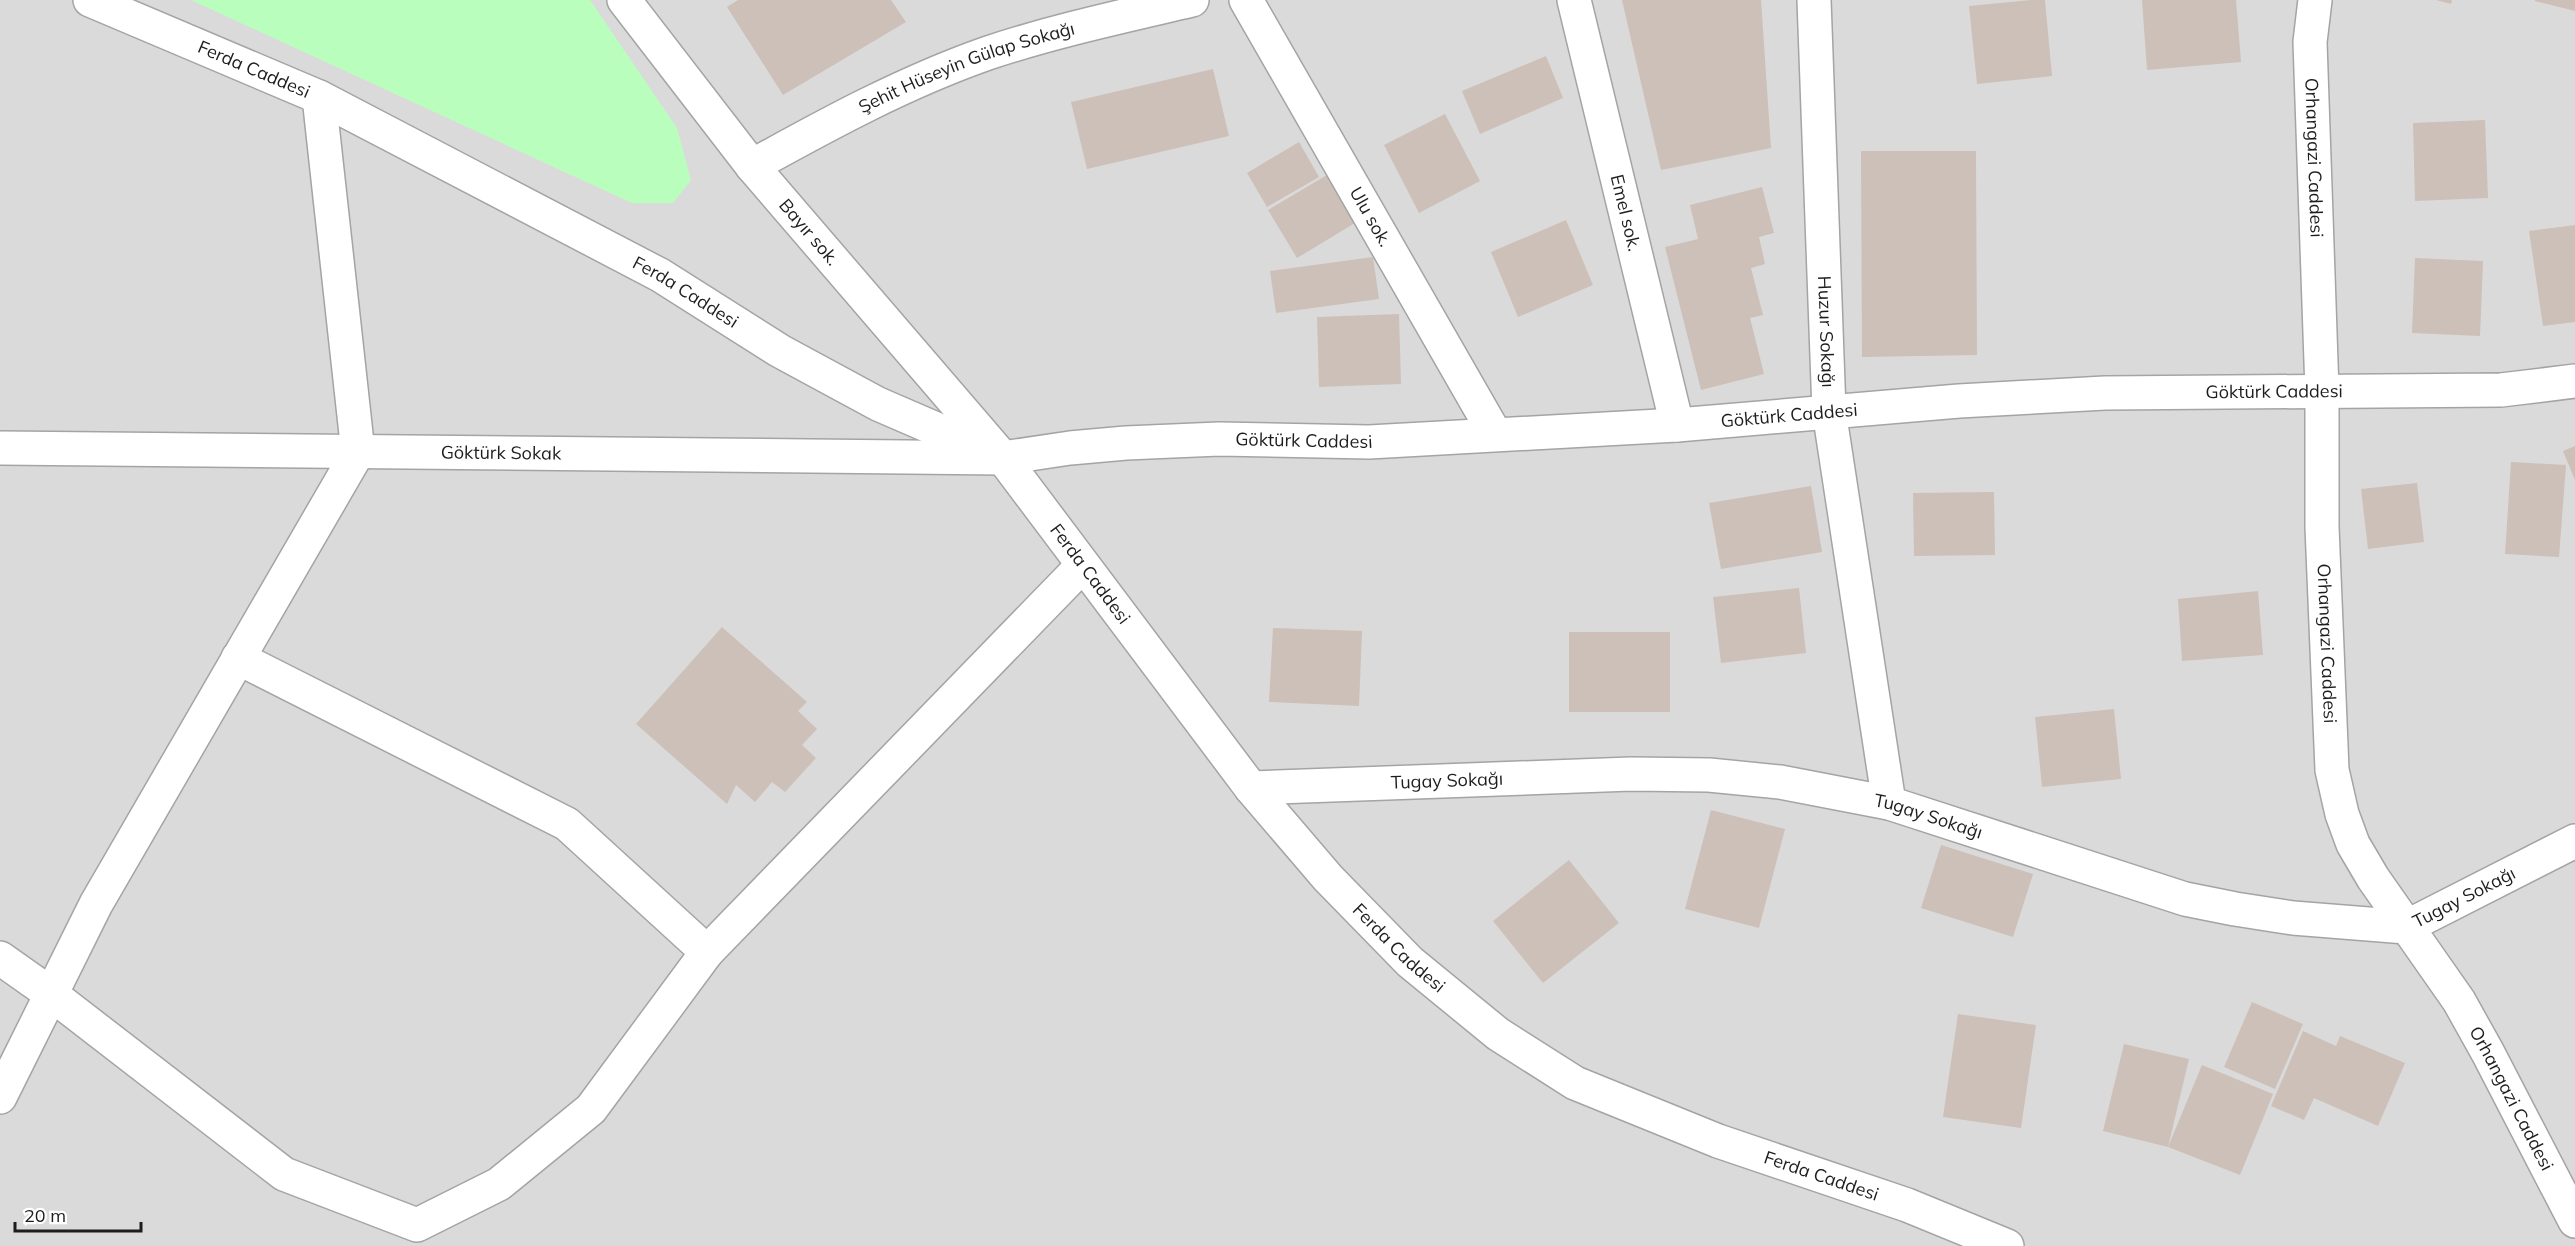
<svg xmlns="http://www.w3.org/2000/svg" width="2575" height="1246" font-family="Mulish,sans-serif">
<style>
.residential{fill:#dbdada}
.park{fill:#bafebe}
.building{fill:#ccc0b8}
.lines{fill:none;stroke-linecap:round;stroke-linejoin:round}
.minor-casing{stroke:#a4a4a4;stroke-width:36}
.tertiary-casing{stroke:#a4a4a4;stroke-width:36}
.minor{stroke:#fff;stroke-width:33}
.tertiary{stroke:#fff;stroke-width:33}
.labels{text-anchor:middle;stroke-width:4.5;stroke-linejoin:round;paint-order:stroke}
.street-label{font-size:18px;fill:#1d1d1d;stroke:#fff}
</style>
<rect width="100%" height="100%" fill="#efebe2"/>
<rect class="residential" x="0" y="0" width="2575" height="1246"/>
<polygon class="park" points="191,0 590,0 677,128 691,180 673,203 632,203"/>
<g class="building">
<polygon points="738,0 891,0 906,22 783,95 727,7"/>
<polygon points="1622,0 1761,0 1771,148 1661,170"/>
<polygon points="2031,0 2045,0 2052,76 1977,84 1969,6"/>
<polygon points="2142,0 2236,0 2241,62 2147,70"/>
<polygon points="2436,0 2452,0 2451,4"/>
<polygon points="2535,0 2575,0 2575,11 2535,1"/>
<polygon points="1546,56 1563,98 1480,134 1462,91"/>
<polygon points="1213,69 1229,136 1087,169 1071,102"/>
<polygon points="1445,114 1480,181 1419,213 1384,145"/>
<polygon points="2485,120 2488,198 2415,201 2413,123"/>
<polygon points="1299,142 1319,177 1267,207 1247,173"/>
<polygon points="1861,151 1976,151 1977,355 1862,357"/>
<polygon points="1327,175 1355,223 1297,258 1268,210"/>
<polygon points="1762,187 1774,233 1759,237 1765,264 1751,268 1763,315 1750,318 1764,374 1701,390 1665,247 1698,239 1690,205"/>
<polygon points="1566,220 1593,285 1518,317 1491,252"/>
<polygon points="2575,225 2575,322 2543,326 2529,231"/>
<polygon points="1373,257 1379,299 1276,313 1270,271"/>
<polygon points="2415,258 2483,261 2480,336 2412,333"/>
<polygon points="1399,314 1401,384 1319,387 1317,317"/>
<polygon points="2575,446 2575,480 2563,451"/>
<polygon points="2511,462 2566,465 2559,557 2505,554"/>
<polygon points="2417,483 2424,542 2368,549 2361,489"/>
<polygon points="1811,486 1822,552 1721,569 1709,503"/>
<polygon points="1994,492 1995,555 1914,556 1913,493"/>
<polygon points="1799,588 1806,653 1721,663 1713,597"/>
<polygon points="2258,591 2263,655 2182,661 2178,599"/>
<polygon points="722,627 807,702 798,711 817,729 802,745 816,758 785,792 772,782 755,802 736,785 727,804 636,724"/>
<polygon points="1273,628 1362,631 1359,706 1269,702"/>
<rect x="1569" y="632" width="101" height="80"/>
<polygon points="2114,709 2121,779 2042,787 2035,717"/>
<polygon points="1711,810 1785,829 1759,928 1685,909"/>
<polygon points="1941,845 2033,874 2013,937 1921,908"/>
<polygon points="1569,860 1619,923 1543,983 1493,921"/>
<polygon points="2252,1002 2303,1024 2275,1089 2224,1067"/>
<polygon points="1958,1014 2036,1025 2021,1128 1943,1117"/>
<polygon points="2303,1031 2336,1046 2340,1036 2405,1063 2378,1126 2314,1098 2304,1120 2271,1106"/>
<polygon points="2124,1044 2189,1059 2168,1147 2103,1131"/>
<polygon points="2202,1065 2273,1094 2240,1175 2168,1147"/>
</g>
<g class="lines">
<g class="minor-casing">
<g id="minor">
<path id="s1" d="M624,0L752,166L1003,458"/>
<path id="s2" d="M1246,0L1495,434"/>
<path id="s3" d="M1574,0L1677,425"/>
<path id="s4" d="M1814,0L1829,411L1889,803"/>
<path id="s5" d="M752,166C828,124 905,82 988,53C1054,31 1124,16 1192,0"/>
<path id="s6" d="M0,448L1003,458"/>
<polyline points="238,658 567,824 707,952"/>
<path id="s7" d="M1251,788L1631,774L1709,775L1780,782L1889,803L2185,899L2235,909L2293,918L2406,927L2575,841"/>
<polyline points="0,958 51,994 284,1174 417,1225 499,1184 591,1109 707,952 1083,565"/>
<polyline points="0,1097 96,904 358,452 319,97"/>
</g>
</g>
<g class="tertiary-casing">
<g id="tertiary">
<path id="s8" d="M90,0L319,97L660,275L780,351L878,404L1003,458L1251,788L1328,878L1410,962L1498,1034L1575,1083L1718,1141L1907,1205L2007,1246"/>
<path id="s9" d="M2315,0L2310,42L2322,391V527L2332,770L2342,814L2353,844L2373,878L2459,1001L2488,1053L2575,1221"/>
<path id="s10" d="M1003,458L1070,448L1126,443L1219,439L1369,442L1677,425L1959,401L2105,393L2501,390L2575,381"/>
</g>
</g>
<use href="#minor" class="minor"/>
<use href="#tertiary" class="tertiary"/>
</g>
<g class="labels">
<g class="street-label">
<text dy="6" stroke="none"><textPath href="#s8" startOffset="178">Ferda Caddesi</textPath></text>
<text dy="6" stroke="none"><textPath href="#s5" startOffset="237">Şehit Hüseyin Gülap Sokağı</textPath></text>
<text dy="6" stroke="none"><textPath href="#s9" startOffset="158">Orhangazi Caddesi</textPath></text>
<text dy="6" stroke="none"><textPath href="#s3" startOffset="219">Emel sok.</textPath></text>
<text dy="6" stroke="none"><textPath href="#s2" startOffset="250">Ulu sok.</textPath></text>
<text dy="6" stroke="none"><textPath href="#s1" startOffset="297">Bayır sok.</textPath></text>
<text dy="6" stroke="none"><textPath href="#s8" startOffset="664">Ferda Caddesi</textPath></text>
<text dy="6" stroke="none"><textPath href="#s4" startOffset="332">Huzur Sokağı</textPath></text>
<text dy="6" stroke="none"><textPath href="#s10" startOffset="1274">Göktürk Caddesi</textPath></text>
<text dy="6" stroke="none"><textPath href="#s10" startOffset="788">Göktürk Caddesi</textPath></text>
<text dy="6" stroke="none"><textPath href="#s10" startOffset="302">Göktürk Caddesi</textPath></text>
<text dy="6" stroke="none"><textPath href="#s6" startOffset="501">Göktürk Sokak</textPath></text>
<text dy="6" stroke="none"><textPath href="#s8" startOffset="1168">Ferda Caddesi</textPath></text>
<text dy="6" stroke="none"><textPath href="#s9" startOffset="644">Orhangazi Caddesi</textPath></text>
<text dy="6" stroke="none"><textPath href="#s7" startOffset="196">Tugay Sokağı</textPath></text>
<text dy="6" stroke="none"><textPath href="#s7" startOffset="682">Tugay Sokağı</textPath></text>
<text dy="6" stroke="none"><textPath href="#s7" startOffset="1240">Tugay Sokağı</textPath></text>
<text dy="6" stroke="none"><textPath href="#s8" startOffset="1654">Ferda Caddesi</textPath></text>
<text dy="6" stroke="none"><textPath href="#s9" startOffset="1148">Orhangazi Caddesi</textPath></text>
<text dy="6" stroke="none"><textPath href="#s8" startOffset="2140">Ferda Caddesi</textPath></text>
</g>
</g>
<path d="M15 1222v9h126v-9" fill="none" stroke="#1d1d1d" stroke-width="3"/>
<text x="24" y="1222" font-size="18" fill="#1d1d1d" stroke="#ffffff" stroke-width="4.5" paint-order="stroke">20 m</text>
</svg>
